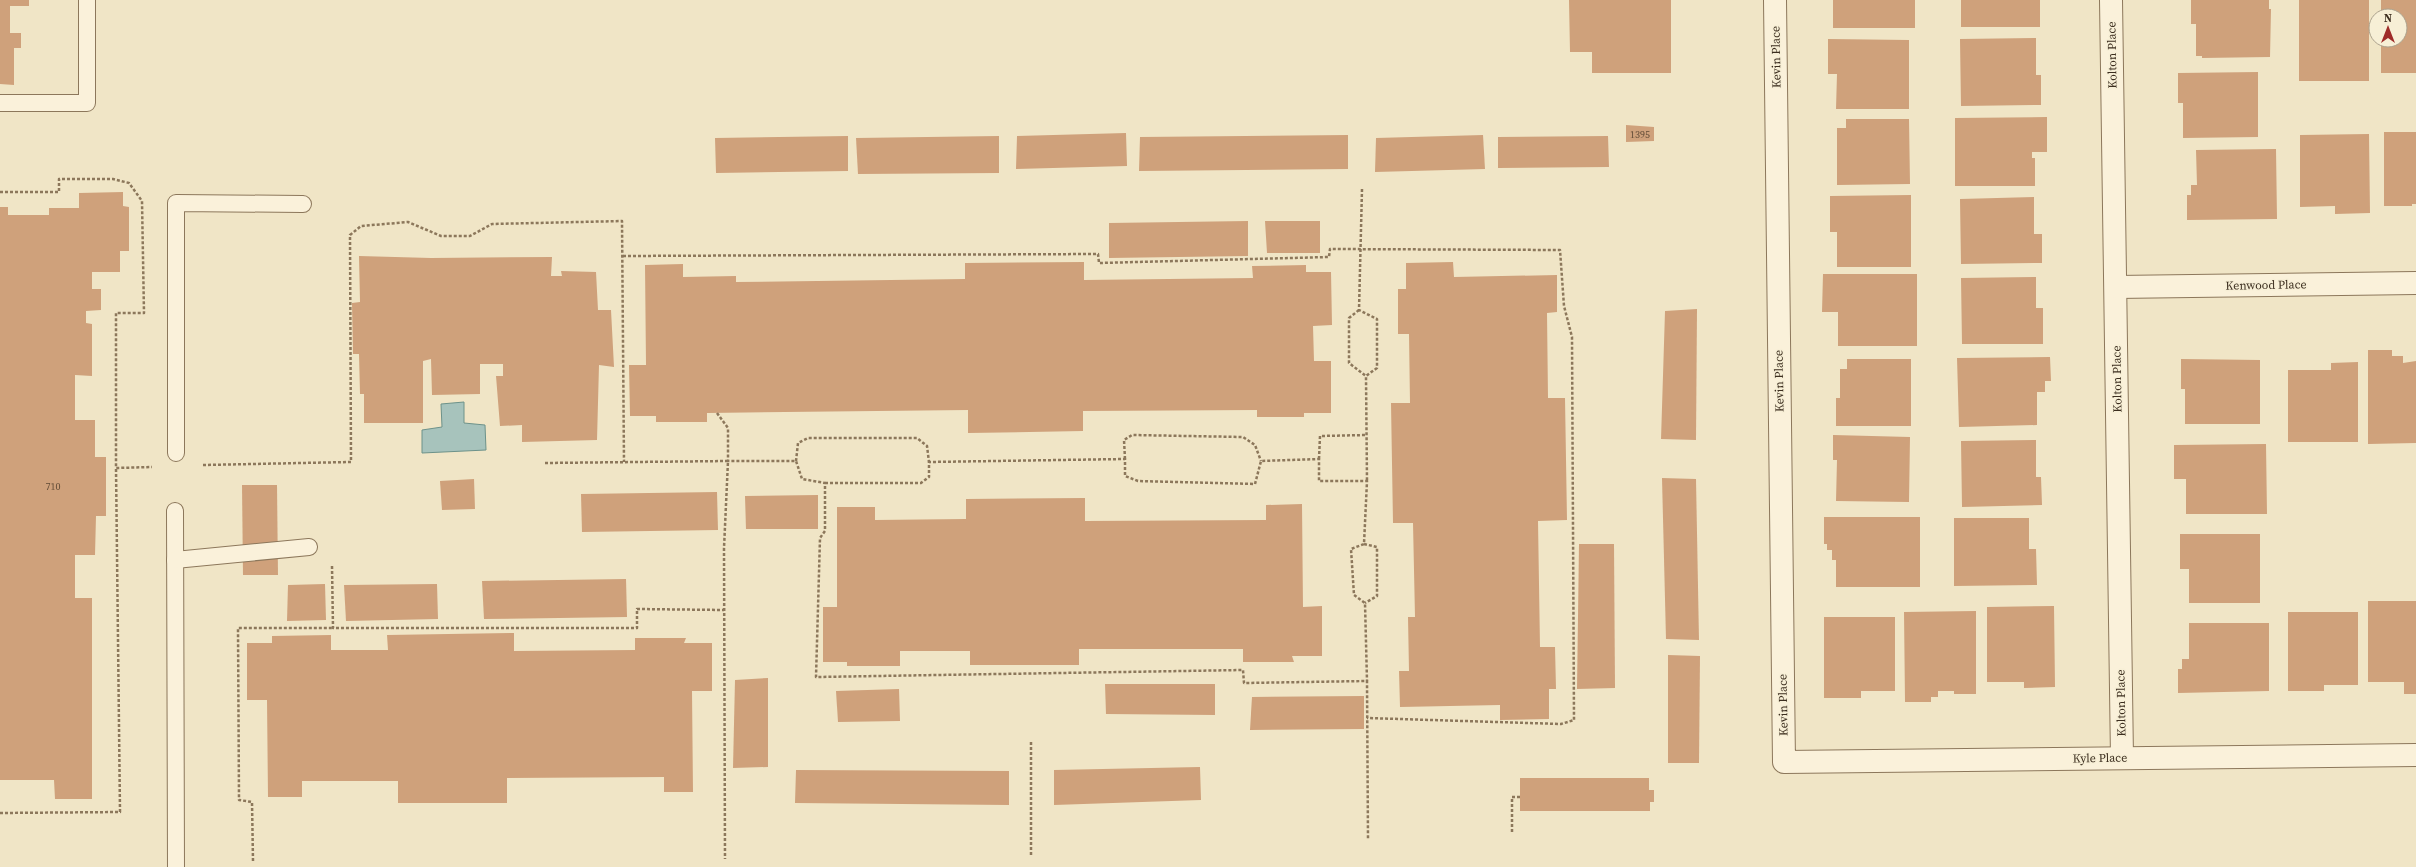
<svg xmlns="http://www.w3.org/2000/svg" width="2416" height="867" font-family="'Source Serif 4',serif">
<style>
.water{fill:#a7c3bc;stroke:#6d928a}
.building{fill:#cfa17b}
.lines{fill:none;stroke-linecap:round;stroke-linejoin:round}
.service-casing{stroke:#8c775b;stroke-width:18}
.minor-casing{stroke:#8c775b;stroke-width:24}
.path{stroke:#8c775b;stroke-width:2.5;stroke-dasharray:3 2;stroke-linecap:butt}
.service{stroke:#faf1da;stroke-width:16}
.minor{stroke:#faf1da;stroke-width:22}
.labels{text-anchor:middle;stroke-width:3;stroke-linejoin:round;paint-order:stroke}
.number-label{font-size:10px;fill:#614b36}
.street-label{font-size:12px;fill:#3c2e1f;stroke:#f7efd6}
</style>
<rect width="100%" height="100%" fill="#f0e5c6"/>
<polygon class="water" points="464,402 464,423 485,425 486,450 422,453 422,430 442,427 441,404"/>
<g class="building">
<polygon points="0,0 29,0 29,6 10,6 10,33 21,33 21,48 14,48 14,85 0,84"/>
<polygon points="1569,0 1671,0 1671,73 1592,73 1592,52 1570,52"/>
<rect x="1833" y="0" width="82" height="28"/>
<rect x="1961" y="0" width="79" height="27"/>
<polygon points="2191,0 2269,0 2269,9 2271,9 2270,57 2202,58 2202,56 2196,56 2196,24 2191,24"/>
<rect x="2299" y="0" width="70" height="81"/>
<polygon points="2381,0 2416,0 2416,73 2381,73 2381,40 2400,40 2400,16 2381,16"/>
<polygon points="2036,38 2036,75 2041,75 2041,105 1961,106 1960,39"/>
<polygon points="1828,39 1909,40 1909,109 1836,109 1837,74 1828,74"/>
<polygon points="2258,72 2258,137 2183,138 2183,103 2178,103 2178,73"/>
<polygon points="2047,117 2047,152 2032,152 2032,158 2035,158 2035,186 1955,186 1955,118"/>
<polygon points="1846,119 1909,119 1910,184 1837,185 1837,128 1846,128"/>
<polygon points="1626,125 1654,127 1654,141 1626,142"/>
<polygon points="2384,132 2416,132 2416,204 2412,204 2412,206 2384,206"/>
<polygon points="1126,133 1127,166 1016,169 1017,136"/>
<polygon points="2369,134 2370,213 2335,214 2335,206 2300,207 2300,135"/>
<polygon points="1348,135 1348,169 1139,171 1140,137"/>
<polygon points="1483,135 1485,169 1375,172 1376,138"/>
<polygon points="848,136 848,171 716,173 715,138"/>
<polygon points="999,136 999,173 858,174 856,138"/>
<polygon points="1608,136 1609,167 1498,168 1498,137"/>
<polygon points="2276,149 2277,219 2187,220 2187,195 2191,195 2191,185 2197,185 2196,150"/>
<polygon points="123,192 123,206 129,207 129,251 120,251 120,272 92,272 92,289 101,289 101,310 86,311 86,323 92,324 92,376 75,375 75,420 95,420 95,457 106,457 106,516 96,516 95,555 75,555 75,598 92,598 92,799 55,799 54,780 0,780 0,207 8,207 8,215 49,215 49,208 79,208 79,193"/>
<polygon points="1911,195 1911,267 1837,267 1837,232 1830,232 1830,196"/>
<polygon points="2034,197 2034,234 2042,234 2042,263 1961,264 1960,199"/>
<polygon points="1248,221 1248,256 1109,258 1109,223"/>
<polygon points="1265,221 1320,221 1320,253 1267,253"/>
<polygon points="359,256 431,258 552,257 551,276 562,276 561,271 596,272 598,310 611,310 614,367 599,365 597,440 522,442 522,425 500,426 496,376 503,376 503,364 480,364 480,394 432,395 431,359 423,361 423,423 364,423 364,394 360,394 359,354 353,354 352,303 360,302"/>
<polygon points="1084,262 1084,280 1253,278 1252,266 1306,265 1306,272 1331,272 1332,325 1313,326 1314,361 1331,361 1331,413 1304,413 1304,417 1257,417 1257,410 1083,411 1083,431 968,433 968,410 707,413 707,422 656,422 656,416 630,416 629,365 646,365 645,265 683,264 683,277 736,276 736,282 965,279 965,263"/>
<polygon points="1453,262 1454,277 1557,275 1557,312 1547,313 1548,398 1565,398 1567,520 1538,521 1540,647 1555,647 1556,689 1549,689 1549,719 1500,720 1500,705 1400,707 1399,671 1409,671 1408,617 1415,617 1413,523 1393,523 1391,403 1410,403 1409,334 1398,334 1398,289 1406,289 1406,263"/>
<polygon points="1823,274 1917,274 1917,346 1838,346 1838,312 1822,312"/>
<polygon points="2036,277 2036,308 2043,308 2043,344 1962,344 1961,278"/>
<polygon points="1697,309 1696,440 1661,439 1665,311"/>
<polygon points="2368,350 2392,350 2392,356 2403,356 2403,363 2416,361 2416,443 2368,444"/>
<polygon points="2050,357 2051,381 2045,381 2045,392 2037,392 2037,425 1959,427 1957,358"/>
<polygon points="1847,359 1911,359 1911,426 1836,426 1836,398 1840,398 1840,369 1847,369"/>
<polygon points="2181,359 2260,360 2260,424 2185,424 2185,389 2181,389"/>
<polygon points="2358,362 2358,442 2288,442 2288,370 2331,370 2331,363"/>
<polygon points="1833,435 1910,437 1909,502 1836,501 1837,460 1833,460"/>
<polygon points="2036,440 2036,477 2041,477 2042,505 1962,507 1961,441"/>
<polygon points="2266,444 2267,514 2186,514 2186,479 2174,479 2174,445"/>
<polygon points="1662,478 1696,479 1699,640 1666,639"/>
<polygon points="474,479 475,509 442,510 440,481"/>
<polygon points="242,485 277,485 278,575 243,575"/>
<polygon points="717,492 718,530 582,532 581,494"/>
<polygon points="818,495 818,529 746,529 745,496"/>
<polygon points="1085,498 1085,521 1266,520 1266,505 1302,504 1303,607 1322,606 1322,656 1292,656 1294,662 1243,662 1243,649 1079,649 1079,665 970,665 970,651 900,651 900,666 847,666 847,662 823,662 823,607 837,607 837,507 875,507 875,520 966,519 966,499"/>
<polygon points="1824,517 1920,517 1920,587 1836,587 1836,560 1832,560 1832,550 1827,550 1827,544 1824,544"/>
<polygon points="1954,518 2029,518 2029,549 2036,549 2037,585 1954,586"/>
<polygon points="2180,534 2260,534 2260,603 2189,603 2189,569 2180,569"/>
<polygon points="1579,544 1614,544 1615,688 1577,689"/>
<polygon points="626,579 627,617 484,619 482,581"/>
<polygon points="325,584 326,620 287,621 288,585"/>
<polygon points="437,584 438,619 346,621 344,585"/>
<polygon points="2368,601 2416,601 2416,694 2404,694 2404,682 2368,682"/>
<polygon points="2054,606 2055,687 2024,688 2024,682 1987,682 1987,607"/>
<polygon points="1976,611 1976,694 1954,694 1954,691 1938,691 1938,697 1931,697 1931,702 1905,702 1904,612"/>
<polygon points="2288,612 2358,612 2358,685 2324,685 2324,691 2288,691"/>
<polygon points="1824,617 1895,617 1895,691 1861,691 1861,698 1824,698"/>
<polygon points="2189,623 2269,623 2269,691 2178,693 2178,669 2182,669 2182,659 2189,659"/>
<polygon points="514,633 514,651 635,650 635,638 686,638 684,643 712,643 712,691 692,691 693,792 664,792 664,777 507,778 507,803 398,803 398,781 302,781 302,797 268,797 267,700 247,700 247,643 272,643 272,636 331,635 331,650 388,650 387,635"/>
<polygon points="1668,655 1700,656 1699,763 1668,763"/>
<polygon points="768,678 768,767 733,768 735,680"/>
<polygon points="1105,684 1215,684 1215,715 1106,714"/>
<polygon points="899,689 900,721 838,722 836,691"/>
<polygon points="1364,696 1364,729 1250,730 1252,697"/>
<polygon points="1200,767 1201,800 1054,805 1054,770"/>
<polygon points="796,770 1009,771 1009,805 795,803"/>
<polygon points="1520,778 1649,778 1649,790 1654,790 1654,802 1650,802 1650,811 1520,811"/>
</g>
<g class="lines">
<g class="service-casing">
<g id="service">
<polyline points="0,103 87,103 87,0"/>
<polyline points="176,453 176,203 303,204"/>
<polyline points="175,511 176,867"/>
<polyline points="175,560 309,547"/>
</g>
</g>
<g class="minor-casing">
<g id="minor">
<polyline points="1775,0 1784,762 2416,755"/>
<polyline points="2111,0 2122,758"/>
<polyline points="2116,287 2416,283"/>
</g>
</g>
<g class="path">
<polyline points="1362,189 1359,310 1377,319 1377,368 1366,376 1367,481"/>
<polyline points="0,192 59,192 59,179 113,179 129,183 142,201 144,313 116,313 116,468 152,467"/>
<polyline points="623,256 1098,254 1099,263 1329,257 1330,249 1560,250 1564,306 1572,337 1574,720 1561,724 1367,718"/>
<polyline points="1359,310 1349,318 1349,363 1366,376"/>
<polyline points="717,413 728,428 728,461 796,461 802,479 825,483 825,531 820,538 816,677 1243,670 1244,683 1367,681 1368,839"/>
<polyline points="1125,459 1124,440 1132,435 1243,437 1255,445 1261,461"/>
<polyline points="1319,459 1320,436 1366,435"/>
<polyline points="796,461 798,443 808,438 917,438 927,446 929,462"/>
<polyline points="545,463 728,461 724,548 725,859"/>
<polyline points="203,465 351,462 350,235 361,226 408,222 441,236 470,236 492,224 622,221 624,462"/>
<polyline points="825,483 921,483 929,477 929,462 1125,459 1125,476 1138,481 1255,484 1261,461 1319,459 1319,481 1367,481 1364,544 1351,549 1354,595 1365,603 1367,681"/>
<polyline points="1364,544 1377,547 1377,596 1365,603"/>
<polyline points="332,566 333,628 637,628 637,609 724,610"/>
<polyline points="1031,742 1031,855"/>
<polyline points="0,813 120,812 116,468"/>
<polyline points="1512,832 1512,797 1520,797"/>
<polyline points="253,861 252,802 239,800 238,628 333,628"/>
</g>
<use href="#service" class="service"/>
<use href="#minor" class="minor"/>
</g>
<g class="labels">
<g class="number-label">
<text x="1640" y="138">1395</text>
<text x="53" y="490">710</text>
</g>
<g class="street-label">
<text transform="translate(2112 55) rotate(-91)" y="4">Kolton Place</text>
<text transform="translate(1776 57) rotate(-91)" y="4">Kevin Place</text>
<text transform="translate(2266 285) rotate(-1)" y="4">Kenwood Place</text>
<text transform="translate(2117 379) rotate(-91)" y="4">Kolton Place</text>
<text transform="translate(1779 381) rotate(-91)" y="4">Kevin Place</text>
<text transform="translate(2121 703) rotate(-91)" y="4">Kolton Place</text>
<text transform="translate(1783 705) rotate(-91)" y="4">Kevin Place</text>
<text transform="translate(2100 758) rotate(-1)" y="4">Kyle Place</text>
</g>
</g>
<g transform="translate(2388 28)"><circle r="19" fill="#f7efd6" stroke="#aca28d"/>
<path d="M0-3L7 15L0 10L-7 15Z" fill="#9e2b28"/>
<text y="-6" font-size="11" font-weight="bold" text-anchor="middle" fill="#3c2e1f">N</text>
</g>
</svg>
